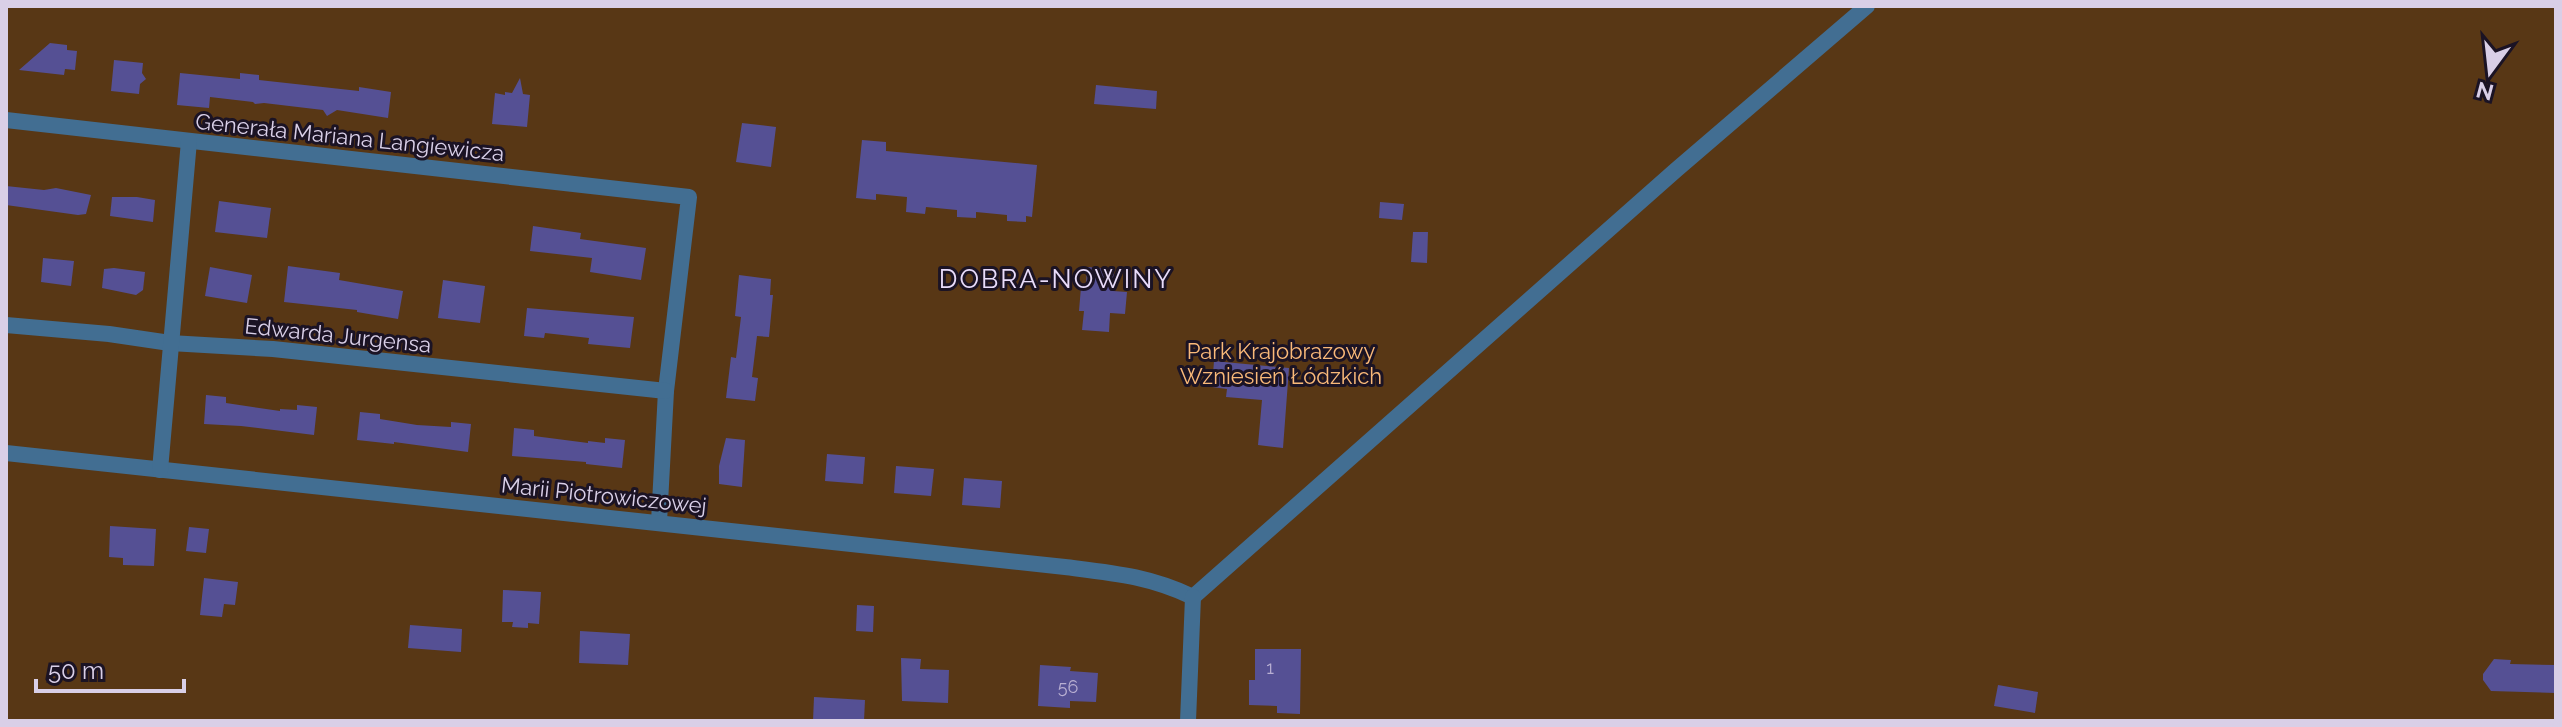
<svg xmlns="http://www.w3.org/2000/svg" width="2562" height="727" font-family="Raleway,sans-serif">
<style>
.green{fill:#583715}
.building{fill:#555094}
.lines{fill:none;stroke-linecap:round;stroke-linejoin:round}
.minor{stroke:#426e92;stroke-width:16}
.labels{text-anchor:middle;stroke-width:6;stroke-linejoin:round;paint-order:stroke}
.number-label{font-size:18px;fill:#b8afd2}
.street-label{font-size:22px;fill:#d9cfe7;stroke:#1b1324}
.park-label{font-size:22px;fill:#fab979;stroke:#1b1324}
.quarter-label{font-size:26px;letter-spacing:2px;fill:#e9dcfa;stroke:#1b1324}
</style>
<rect width="100%" height="100%" fill="#37254b"/>
<rect class="green" x="6" y="6" width="2550" height="715"/>
<g class="building">
<polygon points="50,43 67,45 67,50 77,51 75,70 65,69 64,75 19,70"/>
<polygon points="114,60 143,63 142,73 146,79 140,84 139,94 111,91"/>
<polygon points="180,73 240,79 240,73 259,75 259,80 359,91 359,87 391,92 388,118 337,110 327,116 323,110 264,103 255,104 253,102 210,97 209,108 177,105"/>
<polygon points="520,78 523,94 530,95 527,127 492,124 495,93 505,95 505,92 512,93"/>
<polygon points="1096,85 1157,91 1156,109 1094,104"/>
<polygon points="742,123 776,127 771,167 736,162"/>
<polygon points="862,140 886,142 886,151 1037,165 1032,217 1026,216 1026,222 1007,221 1007,215 976,212 976,218 957,217 957,210 926,207 925,214 906,212 907,197 876,194 876,200 856,198"/>
<polygon points="6,186 44,190 56,188 91,195 86,214 78,215 6,205"/>
<polygon points="112,197 137,197 155,200 153,222 110,216"/>
<polygon points="219,201 271,208 267,238 215,232"/>
<polygon points="1380,202 1404,204 1402,220 1379,218"/>
<polygon points="533,226 581,233 580,239 646,248 641,280 590,272 592,258 530,251"/>
<polygon points="1413,232 1428,232 1427,263 1411,262"/>
<polygon points="43,258 74,261 71,286 41,282"/>
<polygon points="288,266 340,273 339,280 403,291 398,319 357,312 357,310 284,302"/>
<polygon points="210,267 252,275 247,303 205,296"/>
<polygon points="1087,267 1114,269 1113,291 1127,292 1125,314 1110,313 1109,332 1082,330 1084,311 1079,311 1081,287 1086,287"/>
<polygon points="114,268 145,272 143,290 136,295 102,288 104,269"/>
<polygon points="739,275 771,279 770,295 773,295 769,337 757,336 752,377 758,378 755,401 726,398 731,357 736,358 741,317 735,316"/>
<polygon points="443,280 485,286 480,323 438,318"/>
<polygon points="527,308 634,317 630,348 588,344 589,338 545,333 544,338 524,336"/>
<polygon points="1214,361 1289,368 1283,448 1258,445 1262,400 1226,397 1227,389 1212,387"/>
<polygon points="206,395 226,397 226,403 280,411 280,409 297,410 297,405 317,407 314,435 241,426 204,424"/>
<polygon points="360,412 380,414 380,419 417,425 451,427 451,422 471,424 468,452 394,442 394,444 357,440"/>
<polygon points="514,428 534,430 534,436 588,443 588,441 605,443 605,438 625,440 622,468 586,464 586,462 512,456"/>
<polygon points="726,438 745,440 742,487 719,484 719,466"/>
<polygon points="827,454 865,457 863,484 825,481"/>
<polygon points="896,466 934,469 931,496 894,493"/>
<polygon points="964,478 1002,481 1000,508 962,505"/>
<polygon points="110,526 156,529 154,566 123,565 123,558 109,557"/>
<polygon points="189,527 209,529 206,553 186,551"/>
<polygon points="204,578 238,582 235,605 224,604 222,617 200,615"/>
<polygon points="503,590 541,592 539,624 528,623 528,628 512,627 513,622 502,622"/>
<polygon points="857,605 874,606 873,632 856,631"/>
<polygon points="410,625 462,629 461,652 408,648"/>
<polygon points="580,631 630,634 628,665 579,663"/>
<polygon points="1255,649 1301,649 1300,714 1277,713 1277,706 1249,705 1249,680 1255,680"/>
<polygon points="901,658 921,659 920,669 949,670 948,703 902,701"/>
<polygon points="2494,659 2511,660 2510,664 2556,665 2556,693 2491,691 2483,680 2483,674"/>
<polygon points="1040,665 1071,667 1070,671 1098,673 1096,702 1070,701 1070,708 1038,706"/>
<polygon points="1998,685 2038,692 2035,713 1994,706"/>
<polygon points="814,697 865,700 864,721 813,721"/>
</g>
<g class="lines">
<g class="minor">
<polyline points="6,120 689,197 666,391 659,522"/>
<polyline points="6,325 109,334 170,343 273,349 666,391"/>
<path d="M6,453L1065,567C1113,573 1149,576 1193,597"/>
<polyline points="160,470 189,141"/>
<polyline points="1193,597 1676,170 1867,6"/>
<polyline points="1188,721 1193,597"/>
</g>
</g>
<g class="labels">
<g class="number-label">
<text x="1270" y="674">1</text>
<text x="1068" y="693">56</text>
</g>
<g class="street-label">
<text transform="translate(350 137) rotate(6)" y="8">Generała Mariana Langiewicza</text>
<text transform="translate(338 335) rotate(6)" y="8">Edwarda Jurgensa</text>
<text transform="translate(604 495) rotate(6)" y="8">Marii Piotrowiczowej</text>
</g>
<g class="park-label">
<text x="1281" y="359">Park Krajobrazowy<tspan x="1281" dy="25">Wzniesień Łódzkich</tspan></text>
</g>
<g class="quarter-label">
<text x="1056" y="288">DOBRA-NOWINY</text>
</g>
</g>
<rect width="2562" height="727" fill="none" stroke="#d9cfe7" stroke-width="16"/>
<g transform="translate(2490 72) rotate(195)" stroke="#1b1324" stroke-width="6" paint-order="stroke">
<path d="M0-6L14 30L0 20L-14 30Z" fill="#d9cfe7"/>
<text y="-12" font-size="22" font-weight="bold" text-anchor="middle" fill="#d9cfe7">N</text>
</g>
<path d="M36 679v12h148v-12" fill="none" stroke="#d9cfe7" stroke-width="4"/>
<text x="48" y="679" font-size="24" fill="#d9cfe7" stroke="#1b1324" stroke-width="6" paint-order="stroke">50 m</text>
</svg>
